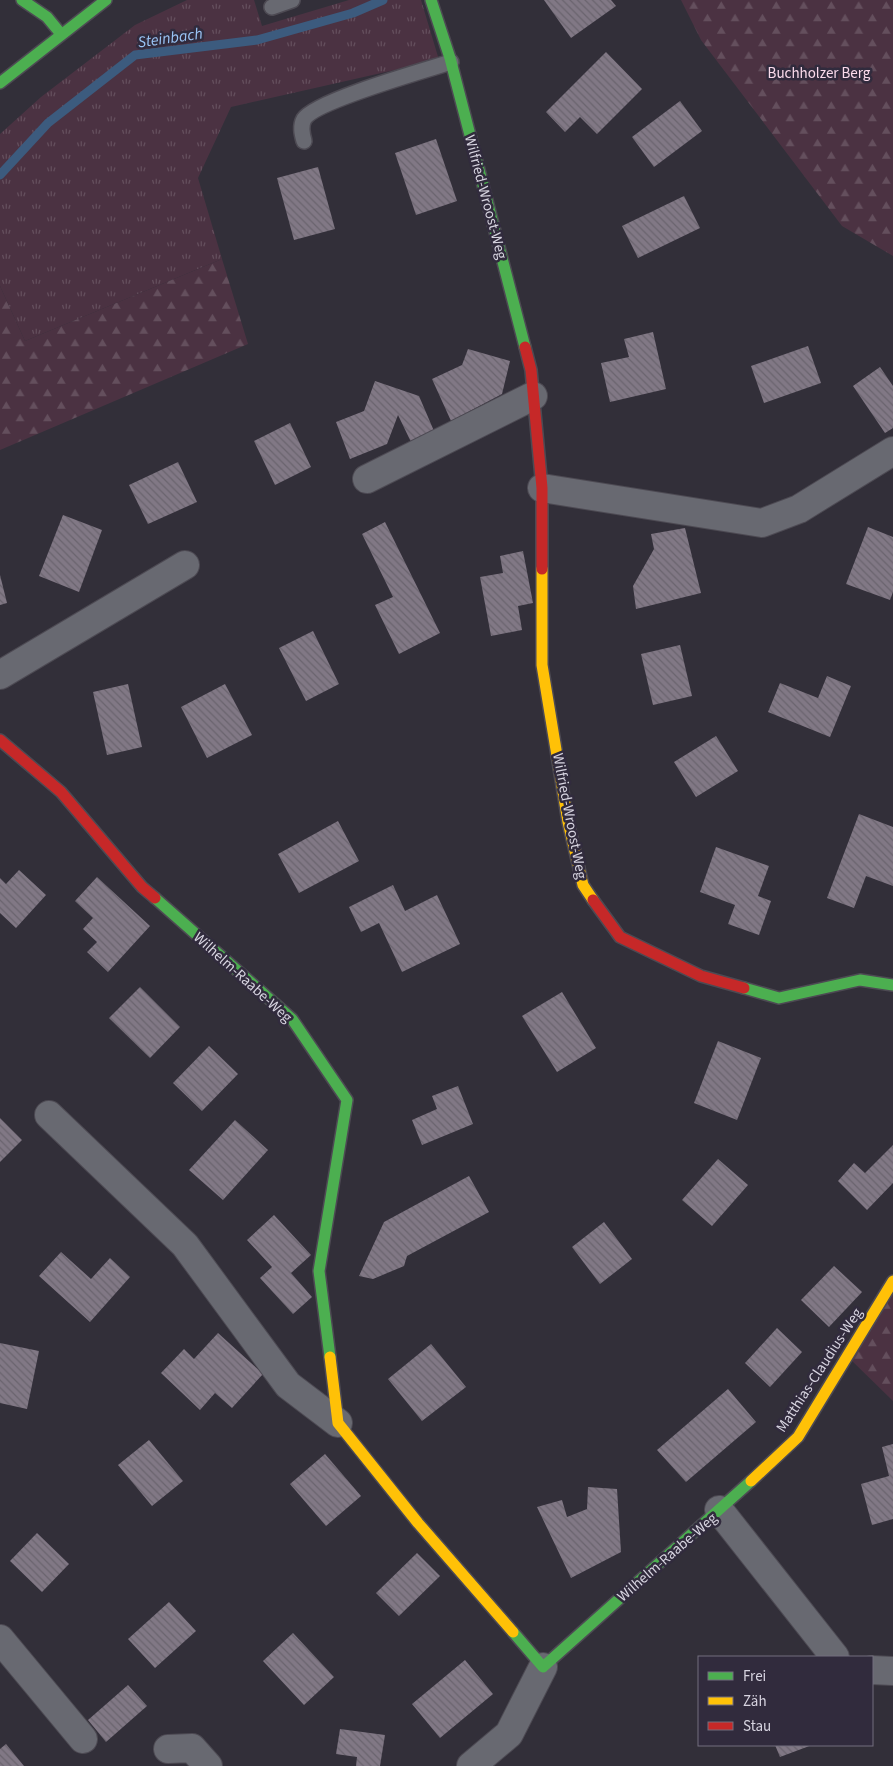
<svg xmlns="http://www.w3.org/2000/svg" width="893" height="1766" font-family="'Source Sans 3',sans-serif">
<style>
.grass{fill:url(#grass-tufts)}
.forest{fill:url(#forest-firs)}
.lines{fill:none;stroke-linecap:round;stroke-linejoin:round}
.stream{stroke:#3c5b7e;stroke-width:9}
.building{fill:url(#building-back-hatch)}
.lane-casing{stroke:#4d4a53;stroke-width:18}
.street-casing{stroke:#4d4a53;stroke-width:30}
.fast-casing{stroke:#4d4a53;stroke-width:14}
.slow-casing{stroke:#4d4a53;stroke-width:14}
.jam-casing{stroke:#4d4a53;stroke-width:14}
.lane{stroke:#686971;stroke-width:15}
.street{stroke:#686971;stroke-width:28}
.fast{stroke:#4caf50;stroke-width:11}
.slow{stroke:#ffc107;stroke-width:11}
.jam{stroke:#c62828;stroke-width:11}
.labels{text-anchor:middle;stroke-width:5;stroke-linejoin:round;paint-order:stroke}
.park-label{font-size:15px;fill:#fadaeb;stroke:#312b3d}
.street-label{font-size:15px;fill:#d7d4e0;stroke:#312b3d}
.water-label{font-size:16px;font-style:italic;fill:#9ac4f5;stroke:#312b3d}
</style>
<defs>
<pattern id="grass-tufts" width="24" height="20" patternUnits="userSpaceOnUse" patternTransform="scale(1.25)"><rect width="24" height="20" fill="#4b3242"/><path d="M3 7l-1-3M5 7V3M7 7l1-3M15 17l-1-3M17 17v-4M19 17l1-3" fill="none" stroke="#644f5d"/></pattern>
<pattern id="forest-firs" width="22" height="20" patternUnits="userSpaceOnUse" patternTransform="scale(1.25)"><rect width="22" height="20" fill="#4b3242"/><path d="M5 1l3.5 6h-7zM16 11l3.5 6h-7z" fill="#644f5d"/></pattern>
<pattern id="building-back-hatch" width="6" height="6" patternUnits="userSpaceOnUse" patternTransform="scale(1.25)"><rect width="6" height="6" fill="#817885"/><path d="M-1 5l2 2M0 0l6 6M5-1l2 2" fill="none" stroke="#6a646e"/></pattern>
</defs>
<rect width="100%" height="100%" fill="#322f39"/>
<polygon class="grass" points="187,0 254,0 262,26 349,0 421,0 439,60 231,107 198,178 222,259 25,341 0,286 0,134 41,97 135,25"/>
<g class="forest">
<polygon points="681,0 893,0 893,256 842,226 701,40"/>
<polygon points="222,259 248,344 0,450 0,286 25,341"/>
<polygon points="893,1281 893,1401 847,1356"/>
</g>
<g class="lines">
<polyline class="stream" points="0,175 48,123 135,55 257,40 353,13 383,0"/>
</g>
<g class="building">
<polygon points="544,0 611,0 616,6 571,38"/>
<polygon points="606,52 642,89 597,134 580,117 565,132 546,112"/>
<polygon points="680,101 702,131 654,167 632,137"/>
<polygon points="436,139 457,201 416,215 395,153"/>
<polygon points="318,167 335,229 294,240 277,178"/>
<polygon points="684,196 700,228 638,258 622,226"/>
<polygon points="653,332 666,389 610,402 601,363 629,357 624,339"/>
<polygon points="808,346 821,383 764,403 751,366"/>
<polygon points="468,349 510,361 502,394 451,421 432,379 462,365"/>
<polygon points="880,367 893,386 893,428 885,433 853,386"/>
<polygon points="375,381 419,396 434,431 411,442 398,415 387,444 350,459 336,422 364,411"/>
<polygon points="290,423 311,467 275,485 254,441"/>
<polygon points="178,462 197,502 148,524 129,485"/>
<polygon points="63,515 102,530 79,592 39,576"/>
<polygon points="385,522 440,633 399,654 375,605 393,597 362,534"/>
<polygon points="868,527 893,537 893,592 890,600 846,584"/>
<polygon points="685,528 701,593 636,609 633,586 654,549 651,534"/>
<polygon points="523,551 533,603 518,606 522,630 491,636 480,577 503,573 500,556"/>
<polygon points="0,575 7,603 0,605"/>
<polygon points="313,631 339,684 306,701 279,648"/>
<polygon points="680,645 692,696 653,705 641,654"/>
<polygon points="827,676 851,686 830,737 768,712 780,683 818,698"/>
<polygon points="128,684 142,747 107,755 93,692"/>
<polygon points="225,684 252,735 207,758 181,707"/>
<polygon points="716,736 738,771 696,797 674,762"/>
<polygon points="859,814 893,827 893,886 866,876 854,908 827,898"/>
<polygon points="338,821 359,861 299,893 278,854"/>
<polygon points="716,847 769,866 758,896 771,901 759,935 728,924 735,905 700,892"/>
<polygon points="19,870 46,895 16,928 0,913 0,878 6,884"/>
<polygon points="97,877 150,926 108,972 87,952 97,942 83,929 93,918 75,901"/>
<polygon points="393,885 405,911 437,895 460,944 402,972 379,923 361,932 349,907"/>
<polygon points="140,987 180,1027 150,1058 109,1018"/>
<polygon points="562,992 596,1048 557,1072 522,1016"/>
<polygon points="718,1041 761,1058 737,1120 694,1103"/>
<polygon points="209,1046 238,1074 202,1111 173,1083"/>
<polygon points="458,1086 473,1124 422,1145 412,1120 437,1109 432,1096"/>
<polygon points="0,1118 22,1140 0,1162"/>
<polygon points="235,1120 268,1150 223,1200 189,1170"/>
<polygon points="893,1145 893,1183 867,1210 838,1181 854,1163 865,1173"/>
<polygon points="718,1159 748,1185 712,1226 682,1200"/>
<polygon points="469,1176 489,1212 407,1256 404,1266 373,1279 359,1276 384,1222"/>
<polygon points="274,1215 311,1255 291,1273 312,1297 293,1314 260,1278 272,1267 247,1240"/>
<polygon points="604,1222 632,1259 600,1284 572,1247"/>
<polygon points="61,1252 91,1279 110,1258 130,1277 90,1322 39,1276"/>
<polygon points="834,1266 862,1292 829,1327 801,1300"/>
<polygon points="777,1328 802,1352 770,1387 745,1363"/>
<polygon points="218,1333 263,1374 232,1408 215,1393 200,1410 161,1373 184,1349 194,1359"/>
<polygon points="0,1343 39,1351 27,1409 0,1403"/>
<polygon points="431,1344 466,1387 422,1421 388,1379"/>
<polygon points="728,1389 756,1422 686,1482 657,1450"/>
<polygon points="149,1440 183,1481 152,1506 118,1465"/>
<polygon points="893,1444 893,1519 872,1525 861,1484 889,1476 882,1447"/>
<polygon points="325,1454 361,1496 326,1526 290,1484"/>
<polygon points="588,1487 617,1489 621,1552 571,1578 537,1507 562,1500 567,1517 587,1509"/>
<polygon points="37,1533 69,1564 42,1592 10,1561"/>
<polygon points="417,1553 440,1576 399,1616 376,1593"/>
<polygon points="169,1602 196,1631 155,1668 128,1639"/>
<polygon points="293,1633 334,1677 304,1705 263,1661"/>
<polygon points="465,1660 493,1694 440,1738 412,1704"/>
<polygon points="128,1685 147,1706 106,1742 88,1720"/>
<polygon points="340,1729 385,1735 380,1766 356,1766 357,1757 336,1754"/>
<polygon points="6,1744 24,1766 0,1766 0,1749"/>
<polygon points="775,1745 812,1745 780,1757"/>
</g>
<g class="lines">
<g class="lane-casing">
<g id="lane">
<polyline points="272,7 292,0"/>
<path d="M304,141C302,134 300,126 304,119C315,101 426,70 451,62"/>
</g>
</g>
<g class="street-casing">
<g id="street">
<polyline points="367,479 533,396"/>
<polyline points="542,488 762,523 799,509 893,451"/>
<polyline points="0,675 185,565"/>
<polyline points="49,1115 185,1245 288,1385 338,1423"/>
<polyline points="719,1510 835,1657"/>
<polyline points="0,1639 83,1739"/>
<polyline points="872,1670 893,1671"/>
<polyline points="168,1749 192,1748 208,1766"/>
<polyline points="471,1766 509,1734 543,1667"/>
</g>
</g>
<g class="fast-casing">
<g id="fast">
<polyline points="22,0 47,17 61,34"/>
<polyline points="431,0 450,58 525,347"/>
<polyline points="0,83 106,0"/>
<polyline points="155,898 292,1019 347,1100 319,1271 330,1357"/>
<polyline points="744,988 779,998 860,980 893,985"/>
<polyline points="513,1632 543,1667 751,1481"/>
</g>
</g>
<g class="slow-casing">
<g id="slow">
<polyline points="542,569 542,665 568,822 583,885 593,900"/>
<polyline points="330,1357 338,1423 418,1523 513,1632"/>
<polyline points="751,1481 798,1437 893,1281"/>
</g>
</g>
<g class="jam-casing">
<g id="jam">
<polyline points="525,347 531,370 542,488 542,569"/>
<polyline points="0,740 61,792 142,887 155,898"/>
<polyline points="593,900 620,937 701,976 744,988"/>
</g>
</g>
<use href="#lane" class="lane"/>
<use href="#street" class="street"/>
<use href="#fast" class="fast"/>
<use href="#slow" class="slow"/>
<use href="#jam" class="jam"/>
</g>
<g class="labels">
<g class="park-label">
<text x="819" y="78">Buchholzer Berg</text>
</g>
<g class="street-label">
<text transform="translate(486 197) rotate(75)" y="5">Wilfried-Wroost-Weg</text>
<text transform="translate(570 816) rotate(79)" y="5">Wilfried-Wroost-Weg</text>
<text transform="translate(243 977) rotate(42)" y="5">Wilhelm-Raabe-Weg</text>
<text transform="translate(819 1370) rotate(-57)" y="5">Matthias-Claudius-Weg</text>
<text transform="translate(667 1557) rotate(-41)" y="5">Wilhelm-Raabe-Weg</text>
</g>
<g class="water-label">
<text transform="translate(170 37) rotate(-8)" y="6">Steinbach</text>
</g>
</g>
<rect x="698" y="1656" width="175" height="90" fill="#312b3d" stroke="#736f7e"/>
<rect x="708" y="1672" width="25" height="8" fill="#4caf50" stroke="#736f7e"/>
<text x="743" y="1681" font-size="15" fill="#d7d4e0">Frei</text>
<rect x="708" y="1697" width="25" height="8" fill="#ffc107" stroke="#736f7e"/>
<text x="743" y="1706" font-size="15" fill="#d7d4e0">Zäh</text>
<rect x="708" y="1722" width="25" height="8" fill="#c62828" stroke="#736f7e"/>
<text x="743" y="1731" font-size="15" fill="#d7d4e0">Stau</text>
</svg>
